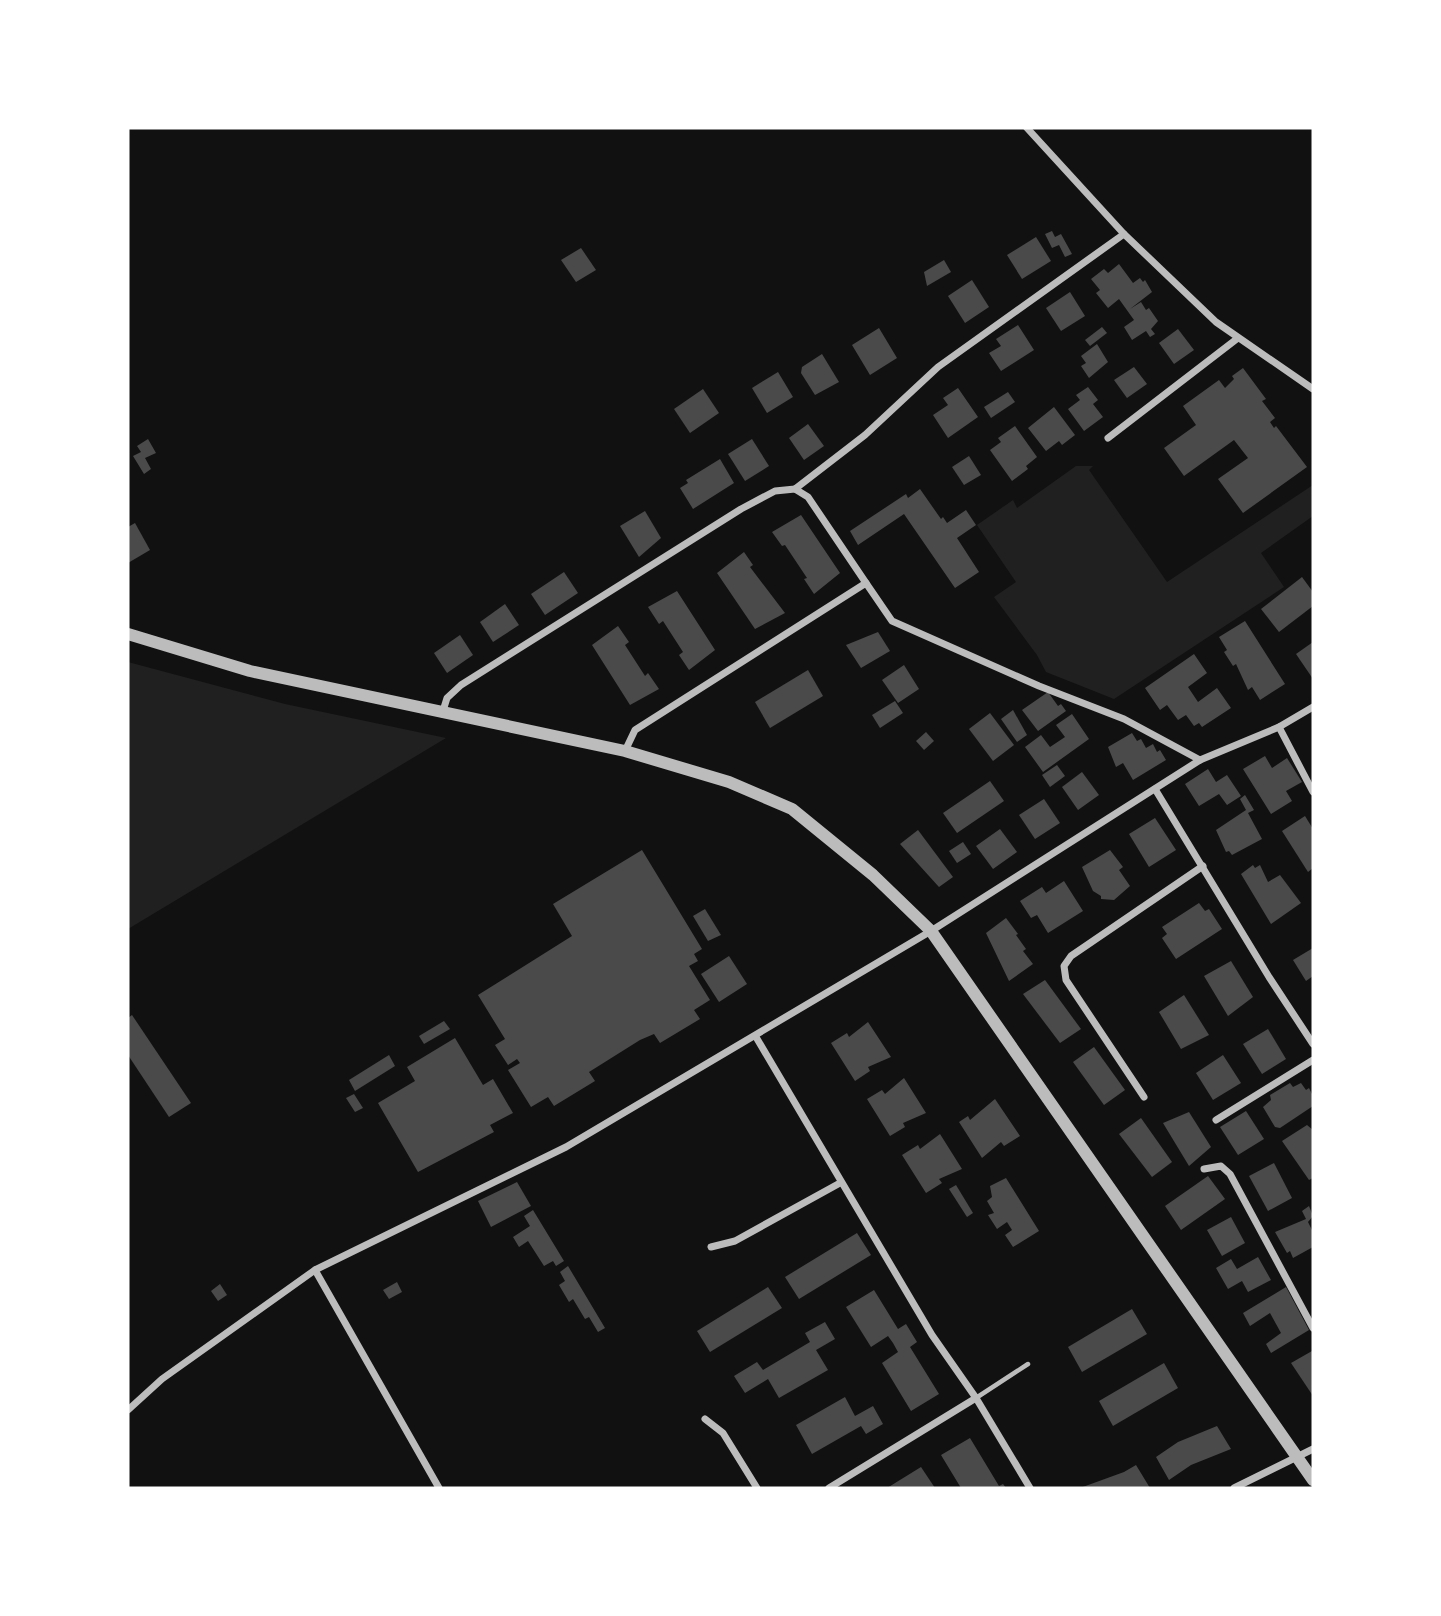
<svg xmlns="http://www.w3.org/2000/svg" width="1441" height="1616" font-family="Poppins,sans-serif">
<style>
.green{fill:#202020}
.building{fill:#4a4a4a}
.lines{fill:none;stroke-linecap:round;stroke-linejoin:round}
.service{stroke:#bcbcbc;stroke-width:4.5}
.minor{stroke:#bcbcbc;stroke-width:7}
.tertiary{stroke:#bcbcbc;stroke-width:12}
</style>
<rect width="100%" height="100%" fill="#111"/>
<g class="green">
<polygon points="1076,466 1093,466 1089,470 1167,582 1313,485 1313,516 1261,553 1284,587 1114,699 1046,672 1037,655 994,597 1016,582 977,525 1013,500 1017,508"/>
<polygon points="128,662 285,704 446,738 128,929"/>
</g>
<g class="building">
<polygon points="1052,231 1055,237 1061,234 1072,254 1065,257 1059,245 1052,248 1045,234"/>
<polygon points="1036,237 1051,261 1022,279 1007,255"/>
<polygon points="581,248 596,270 576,282 561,260"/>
<polygon points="944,260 951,272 927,286 924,272"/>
<polygon points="1119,264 1133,283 1140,278 1143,282 1145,280 1152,292 1130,309 1141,302 1146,310 1149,308 1158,321 1151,329 1155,334 1150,337 1146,331 1132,340 1124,327 1134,320 1119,299 1108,308 1096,293 1100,290 1091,279 1104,269 1108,273"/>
<polygon points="972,280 989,307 965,323 948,296"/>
<polygon points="1070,292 1085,316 1061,331 1046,308"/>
<polygon points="1018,325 1034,350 1001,371 989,353 1001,346 996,339"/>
<polygon points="1102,327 1107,333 1090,346 1085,340"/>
<polygon points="879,328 897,358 870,375 852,345"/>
<polygon points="1178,329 1194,350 1174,364 1159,343"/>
<polygon points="1097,344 1108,362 1089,378 1081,366 1086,363 1081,356"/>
<polygon points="822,354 839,382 815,395 801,373 802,367"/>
<polygon points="1134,367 1147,384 1127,398 1114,380"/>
<polygon points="1243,368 1266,399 1262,401 1275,418 1270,422 1274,428 1276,426 1307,467 1243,513 1218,479 1248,458 1234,440 1184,476 1164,448 1196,425 1183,406 1219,380 1225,388 1234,379 1232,376"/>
<polygon points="778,372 793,397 767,413 752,388"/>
<polygon points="1088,387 1098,400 1093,404 1103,417 1084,431 1068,409 1080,400 1076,395"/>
<polygon points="958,388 978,417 948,438 933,415 948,405 943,398"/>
<polygon points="703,389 719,413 690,433 674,409"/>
<polygon points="1008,392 1015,402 991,418 984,407"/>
<polygon points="1054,407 1075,435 1062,445 1059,441 1046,451 1028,428"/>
<polygon points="808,424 824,446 804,460 789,438"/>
<polygon points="1015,426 1037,457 1026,466 1028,469 1012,481 990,450 1001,442 998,438"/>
<polygon points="148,439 156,453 145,458 151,469 144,474 133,456 141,452 137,446"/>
<polygon points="752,439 769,466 745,481 728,454"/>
<polygon points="969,456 981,475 964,485 952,467"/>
<polygon points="720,459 734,483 693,509 680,488 688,483 686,480"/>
<polygon points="920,489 941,519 943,517 947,523 966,510 976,525 957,538 979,572 955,588 904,514 858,545 850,531 906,494 908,498"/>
<polygon points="645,511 661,538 639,557 620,526"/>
<polygon points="801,515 840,573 814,594 804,579 807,578 785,545 782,546 772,532"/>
<polygon points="135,523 150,550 128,563 128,527"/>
<polygon points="744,552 753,565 750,567 785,613 755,629 717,573"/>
<polygon points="564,572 578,593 545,615 531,594"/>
<polygon points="1302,577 1313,592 1313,606 1279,632 1261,609"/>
<polygon points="677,591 715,650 689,670 679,655 683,652 663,621 659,624 648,607"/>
<polygon points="505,604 519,625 493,642 480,622"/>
<polygon points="1245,621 1285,684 1260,700 1252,687 1248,690 1236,664 1233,666 1224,652 1227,650 1219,637"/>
<polygon points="618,626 629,642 625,645 645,676 648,673 659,689 630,705 592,645"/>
<polygon points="878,632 890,651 861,668 846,645"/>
<polygon points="460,635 473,655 447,673 434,653"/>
<polygon points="1313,642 1313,679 1296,654"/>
<polygon points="1194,654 1207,673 1188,687 1198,702 1217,688 1231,708 1202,727 1199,723 1194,726 1186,715 1178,720 1167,705 1160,710 1145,688"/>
<polygon points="904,665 919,689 898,703 882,680"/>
<polygon points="808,670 823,696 770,728 755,702"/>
<polygon points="1048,692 1058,706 1061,704 1066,711 1038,731 1022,710"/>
<polygon points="895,701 903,713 880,728 872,715"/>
<polygon points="1013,710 1027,735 1017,742 1001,719"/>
<polygon points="990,713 1014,745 993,761 969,729"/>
<polygon points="1072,714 1089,739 1043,772 1025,747 1041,735 1050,747 1065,737 1056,725"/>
<polygon points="926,732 934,741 924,750 916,741"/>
<polygon points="1132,733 1137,741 1141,739 1146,748 1153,744 1157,752 1160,750 1166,760 1133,780 1123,763 1116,767 1108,747"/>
<polygon points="1265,756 1272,768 1287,758 1302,782 1286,791 1292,801 1271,814 1243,769"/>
<polygon points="1057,765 1065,776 1050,787 1042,775"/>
<polygon points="1208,769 1216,782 1227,775 1241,796 1227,805 1219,794 1199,806 1185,784"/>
<polygon points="1082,772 1099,795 1078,810 1062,787"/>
<polygon points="990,781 1004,801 957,833 943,813"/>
<polygon points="1245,795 1254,810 1248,813 1262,839 1232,855 1229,851 1226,852 1216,830 1246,810 1240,799"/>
<polygon points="1044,799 1060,823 1035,839 1019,815"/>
<polygon points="1305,816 1313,829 1313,868 1308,872 1282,831"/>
<polygon points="1155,818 1176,850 1149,867 1129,834"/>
<polygon points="1000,829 1017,852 993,869 976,846"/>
<polygon points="918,830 953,877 939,887 900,844"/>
<polygon points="963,842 971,854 957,863 949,851"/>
<polygon points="642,850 702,949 694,954 698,961 689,966 710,1000 694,1010 700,1019 660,1043 654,1034 640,1040 589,1072 595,1081 554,1106 548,1097 531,1107 508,1070 520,1063 517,1059 508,1065 495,1045 505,1039 478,995 572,936 553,904"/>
<polygon points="1110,850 1123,867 1119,870 1130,886 1114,900 1101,899 1101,896 1093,891 1082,867"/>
<polygon points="1253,865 1255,868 1260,865 1268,882 1280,875 1301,903 1271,924 1241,874"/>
<polygon points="1064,881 1083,911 1048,933 1037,915 1031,918 1020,901 1042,887 1046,893"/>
<polygon points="1199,903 1205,911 1209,909 1222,929 1176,959 1162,938 1167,934 1162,927"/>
<polygon points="705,909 721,935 708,941 693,916"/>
<polygon points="1006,918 1018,934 1016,935 1026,949 1023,951 1033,964 1009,981 986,933"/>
<polygon points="1313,948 1313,976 1306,981 1293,960"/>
<polygon points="729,956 747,984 719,1002 701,974"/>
<polygon points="1231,961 1253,997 1228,1016 1204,976"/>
<polygon points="1045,980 1081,1029 1060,1043 1023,994"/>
<polygon points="1184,995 1209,1035 1181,1049 1159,1012"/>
<polygon points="132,1015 191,1103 169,1117 128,1055 128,1018"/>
<polygon points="444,1021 450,1029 424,1044 419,1036"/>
<polygon points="868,1022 891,1057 868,1067 870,1071 855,1081 831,1043 847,1033 849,1037"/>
<polygon points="1268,1029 1286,1059 1262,1074 1243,1044"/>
<polygon points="455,1038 483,1085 493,1079 513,1113 490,1125 494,1132 418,1172 378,1103 415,1081 407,1067"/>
<polygon points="1094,1047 1125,1090 1104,1105 1073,1062"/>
<polygon points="389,1055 395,1066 355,1091 349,1080"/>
<polygon points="1223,1055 1241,1083 1213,1100 1196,1073"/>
<polygon points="904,1078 926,1113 903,1123 905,1127 890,1136 867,1099 882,1090 885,1094"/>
<polygon points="1290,1083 1293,1087 1301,1083 1306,1090 1309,1088 1313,1096 1313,1106 1280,1128 1275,1127 1263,1107 1271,1100 1270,1095"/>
<polygon points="354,1094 363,1108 355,1112 346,1098"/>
<polygon points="995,1099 1020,1136 1004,1146 1001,1142 982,1158 959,1122 968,1116 970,1120"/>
<polygon points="1246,1111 1264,1139 1238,1155 1220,1127"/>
<polygon points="1189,1112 1211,1147 1189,1166 1163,1123"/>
<polygon points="1141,1118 1172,1162 1152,1177 1119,1134"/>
<polygon points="1307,1125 1313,1130 1313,1178 1309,1180 1282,1141"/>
<polygon points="940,1134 962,1169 939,1179 942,1183 926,1193 902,1155 918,1145 920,1149"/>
<polygon points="1274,1163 1292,1198 1268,1211 1249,1176"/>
<polygon points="1208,1176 1225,1199 1181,1230 1165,1206"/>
<polygon points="1006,1178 1039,1231 1013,1247 1005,1235 1012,1230 1007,1222 997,1229 988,1215 994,1213 987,1201 992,1197 990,1186"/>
<polygon points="517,1182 531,1206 491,1227 478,1201"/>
<polygon points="956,1185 973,1213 967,1217 949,1189"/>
<polygon points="1309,1206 1313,1216 1308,1222 1313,1232 1313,1247 1293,1258 1290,1251 1287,1253 1275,1232 1306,1219 1302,1211"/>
<polygon points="533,1210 564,1261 556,1266 553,1261 544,1266 528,1241 519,1247 513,1237 530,1226 524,1216"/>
<polygon points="1231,1217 1245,1243 1222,1256 1207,1230"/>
<polygon points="857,1233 871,1255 799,1299 785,1277"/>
<polygon points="1258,1257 1271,1280 1248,1292 1242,1281 1228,1289 1216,1268 1231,1259 1237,1269"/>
<polygon points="568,1266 605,1328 598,1332 589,1317 585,1319 573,1299 569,1302 559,1285 565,1281 560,1272"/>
<polygon points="397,1282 402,1292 389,1299 383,1290"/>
<polygon points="220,1284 227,1295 218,1301 211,1291"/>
<polygon points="768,1287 782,1308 710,1352 697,1331"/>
<polygon points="1286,1287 1309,1330 1271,1353 1266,1344 1281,1333 1270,1313 1250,1326 1243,1313"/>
<polygon points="874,1290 898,1329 906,1324 917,1342 910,1347 939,1394 911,1411 882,1363 898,1352 893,1343 888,1336 871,1347 846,1307"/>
<polygon points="1132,1309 1147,1334 1082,1372 1068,1347"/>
<polygon points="825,1322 835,1339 816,1350 828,1370 779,1398 768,1379 745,1393 734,1376 757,1362 763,1370 810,1342 805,1333"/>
<polygon points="1312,1351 1313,1353 1313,1396 1291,1363"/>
<polygon points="1164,1363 1178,1388 1113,1426 1099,1401"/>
<polygon points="845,1397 855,1416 873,1406 883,1424 866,1434 861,1426 812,1454 796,1425"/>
<polygon points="1217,1426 1231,1449 1191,1465 1169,1480 1156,1457 1178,1442"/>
<polygon points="970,1438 999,1486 1003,1484 1006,1488 961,1488 941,1455"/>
<polygon points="1136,1465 1150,1488 1080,1488 1124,1472"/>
<polygon points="921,1467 935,1488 887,1488"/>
</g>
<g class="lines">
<polyline class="service" points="976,1398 1028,1364"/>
<g class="minor">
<polyline points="1027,128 1124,234 1216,322 1313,389"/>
<polyline points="1108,438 1238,338"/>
<polyline points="795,489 808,497 866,583"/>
<polyline points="442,714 447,698 461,685 741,509 775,491 795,489 865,435 938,367 1124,234"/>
<polyline points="1279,727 1313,792"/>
<polyline points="625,751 635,730 866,583 892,621 1039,686 1124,719 1200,760"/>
<polyline points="1155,789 1269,977 1313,1044"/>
<polyline points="756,1037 932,1335 976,1398 1030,1488"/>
<polyline points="1144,1097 1066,980 1064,966 1071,956 1203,866"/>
<polyline points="1216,1120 1313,1060"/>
<polyline points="1204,1169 1221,1166 1230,1174 1313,1328"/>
<polyline points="711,1247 735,1241 840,1183"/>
<polyline points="315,1270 439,1488"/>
<polyline points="128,1410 162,1379 315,1270 566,1147 931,931 1200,760 1279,727 1313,707"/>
<polyline points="705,1419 723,1433 757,1488"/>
<polyline points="829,1488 976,1398"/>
<polyline points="1234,1488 1313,1449"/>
</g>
<polyline class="tertiary" points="128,634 250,671 625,751 729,782 792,809 873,875 931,931 1313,1480"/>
</g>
<rect width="1441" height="1616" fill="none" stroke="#ffffff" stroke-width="259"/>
</svg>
